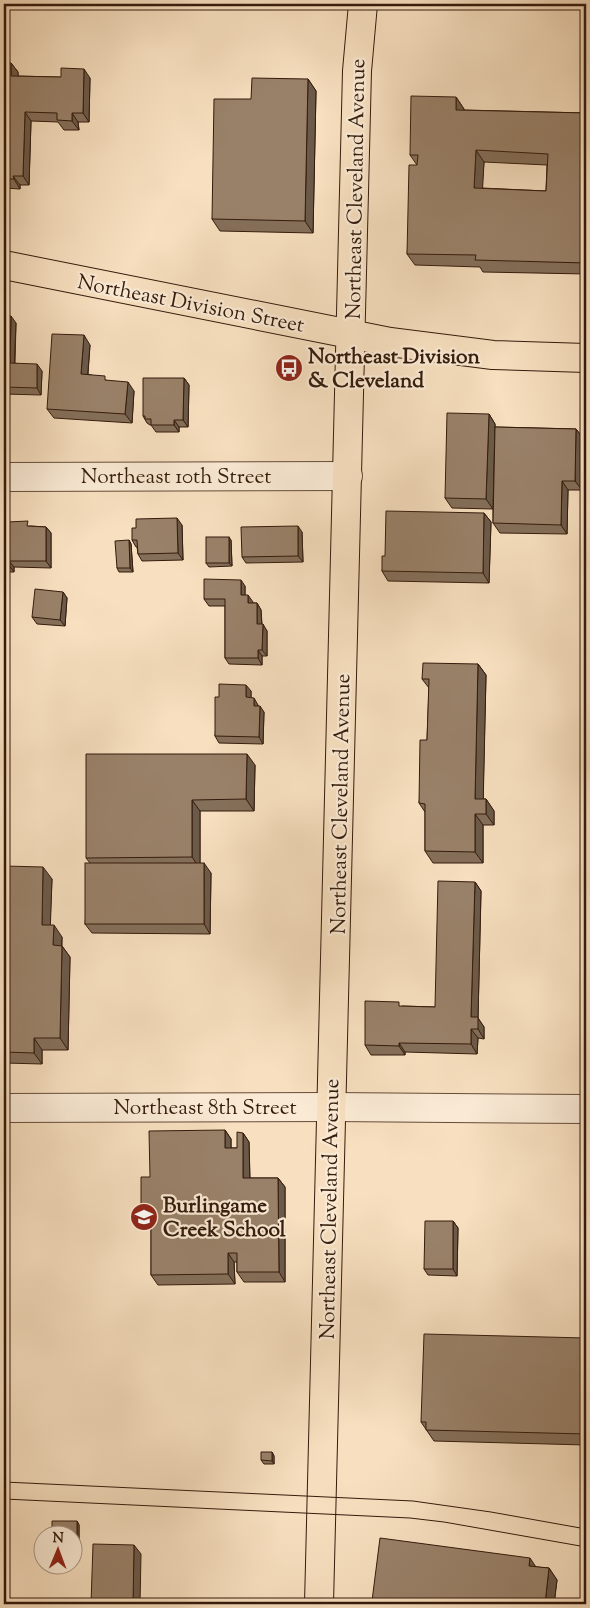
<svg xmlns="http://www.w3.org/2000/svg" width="590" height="1608" font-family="'Sorts Mill Goudy',serif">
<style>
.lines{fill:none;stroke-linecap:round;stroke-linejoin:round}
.minor-casing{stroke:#654c39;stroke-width:30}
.major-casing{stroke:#341b0c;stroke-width:30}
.minor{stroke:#faead5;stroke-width:28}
.major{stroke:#f7dfbf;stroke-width:28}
.tram{stroke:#341b0c;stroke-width:1}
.wall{fill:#846f5a;stroke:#341b0c;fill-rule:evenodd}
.shaded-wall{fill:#6b5a4a;stroke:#341b0c}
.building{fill:#998169;stroke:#341b0c;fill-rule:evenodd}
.labels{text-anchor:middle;stroke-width:4.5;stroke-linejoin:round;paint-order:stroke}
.street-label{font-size:21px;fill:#341b0c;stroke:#faead5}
.poi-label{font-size:21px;font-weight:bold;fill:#341b0c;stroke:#faead5;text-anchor:start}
</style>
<rect width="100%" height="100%" fill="#f7dfbf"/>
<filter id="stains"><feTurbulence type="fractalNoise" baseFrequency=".004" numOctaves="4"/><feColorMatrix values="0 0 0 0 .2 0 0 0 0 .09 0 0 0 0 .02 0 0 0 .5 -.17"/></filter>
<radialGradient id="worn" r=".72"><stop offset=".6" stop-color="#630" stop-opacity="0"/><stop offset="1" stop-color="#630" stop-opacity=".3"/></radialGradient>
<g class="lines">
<g class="minor-casing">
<g id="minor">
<polyline points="4,477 348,476"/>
<polyline points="4,1108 332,1107 586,1109"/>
</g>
</g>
<g class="major-casing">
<g id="major">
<polyline points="4,265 390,342 493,355 586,358"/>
<polyline points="319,1604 357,71 363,4"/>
</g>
</g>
<use href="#minor" class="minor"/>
<use href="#major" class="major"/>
<g class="tram">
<polyline points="4,1482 413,1501 491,1512 586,1529"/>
<polyline points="4,1499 410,1518 444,1522 586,1547"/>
</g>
</g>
<g class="wall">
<polygon points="4,63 11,63 18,72 18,76 90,78 89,122 78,122 79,130 64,130 58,122 31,121 29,185 20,185 20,189 4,188"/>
<polygon points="308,79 316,91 313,233 220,231 212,219 251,99"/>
<path d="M456,97L464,109V110L586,113V274L483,272L480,267L415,265L407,254L417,165L410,155ZM484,162L547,165L546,191L482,188Z"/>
<polygon points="4,316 16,323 15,363 42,371 41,395 4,394"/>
<polygon points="90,345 88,374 108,381 134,391 132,423 54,418 47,409"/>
<polygon points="184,378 189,385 188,427 179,427 179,432 156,432 151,425 150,425 147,423 143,416"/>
<polygon points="489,414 495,424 495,427 576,429 583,438 582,490 568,490 567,534 500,533 493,523 493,509 452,508 445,498"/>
<polygon points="484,513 491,522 489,583 388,581 382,571 385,556"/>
<polygon points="182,525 183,560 142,561 138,554 137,547 136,547 132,540"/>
<polygon points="31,526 46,527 51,533 51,568 14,567 14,572 4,572 4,528"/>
<polygon points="302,532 303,562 246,563 242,557"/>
<polygon points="129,540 131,544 133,572 119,572 117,568"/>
<polygon points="231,540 232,566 209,567 206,563"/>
<polygon points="245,586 245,595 253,603 257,603 261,610 262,624 267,631 267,656 262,656 262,665 229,664 225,658 225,606 209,606 204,599"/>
<polygon points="63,592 67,598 65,626 37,624 32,617"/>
<polygon points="478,664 486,675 483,799 486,799 494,811 494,825 483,825 483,863 433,863 425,851 425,812 419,803 427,740 429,688 422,679"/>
<polygon points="251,691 251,698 258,705 258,706 264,712 263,744 219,743 215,736 219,697"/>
<polygon points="255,765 254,811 200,811 200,863 211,873 210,934 92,933 85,924 90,863 86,858"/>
<polygon points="4,866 52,879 50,925 62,937 62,946 70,957 68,1050 42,1050 42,1064 4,1063"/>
<polygon points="475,882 481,891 478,1018 484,1027 484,1039 478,1038 477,1054 405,1052 405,1055 371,1055 365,1045 402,1006 435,1007"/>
<polygon points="225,1130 231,1139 231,1148 237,1148 243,1133 249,1142 250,1178 278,1178 285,1187 285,1282 244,1282 237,1272 237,1262 234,1262 235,1284 158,1285 151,1275 151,1228 148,1228 141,1219 150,1177"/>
<polygon points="453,1221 458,1228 457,1276 428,1275 424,1269"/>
<polygon points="586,1338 586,1445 434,1441 421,1422"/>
<polygon points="272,1452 274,1456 274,1464 264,1464 261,1460"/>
<polygon points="77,1521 79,1525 79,1547 72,1547 72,1536"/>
<polygon points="536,1567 549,1568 557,1580 554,1604 374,1604 372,1601"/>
</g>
<g class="shaded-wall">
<polygon points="11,63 18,72 18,85 11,76"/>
<polygon points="84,69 90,78 89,122 83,113"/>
<polygon points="308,79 316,91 313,233 305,221"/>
<polygon points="456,97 464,109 464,122 456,110"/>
<polygon points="25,112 31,121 29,185 23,176"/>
<polygon points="72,113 78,122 79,130 72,121"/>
<polygon points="476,150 484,162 482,199 474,188"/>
<polygon points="13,176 20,185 20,189 14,179"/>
<polygon points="11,316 16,323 14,370 10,363"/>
<polygon points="84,335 90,345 87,383 81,374"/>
<polygon points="37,364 42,371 41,395 37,388"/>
<polygon points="184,378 189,385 188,427 183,420"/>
<polygon points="128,382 134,391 132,423 125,414"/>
<polygon points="489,414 495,424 493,509 486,499"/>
<polygon points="174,420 179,427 179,432 174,425"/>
<polygon points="576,429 583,438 582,490 575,481"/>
<polygon points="562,481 568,490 567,534 561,525"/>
<polygon points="484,513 491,522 489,583 483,573"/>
<polygon points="177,518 182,525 183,560 178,553"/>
<polygon points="298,526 302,532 303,562 298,556"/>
<polygon points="46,527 51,533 51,568 46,561"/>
<polygon points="229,537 231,540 232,566 229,563"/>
<polygon points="129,540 131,544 133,572 130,568"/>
<polygon points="9,561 14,567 14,572 9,565"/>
<polygon points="241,580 245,586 245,602 241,595"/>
<polygon points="63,592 67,598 65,626 60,620"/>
<polygon points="248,595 253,602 253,610 248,603"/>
<polygon points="257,603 261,610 262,631 257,624"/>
<polygon points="263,624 267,631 267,656 262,650"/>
<polygon points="258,650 262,656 262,665 258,658"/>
<polygon points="478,664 486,675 483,811 475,799"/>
<polygon points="246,685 251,691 251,704 246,697"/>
<polygon points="254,698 258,705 258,713 254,706"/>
<polygon points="260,706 264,712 263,744 259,737"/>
<polygon points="247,754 255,765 254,811 246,799"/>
<polygon points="486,799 494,811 494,825 486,814"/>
<polygon points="192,800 200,811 200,869 192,857"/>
<polygon points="475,814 483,825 483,863 475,852"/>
<polygon points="204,863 211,873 210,934 204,924"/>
<polygon points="43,867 52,879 50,936 42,925"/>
<polygon points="475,882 481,891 478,1018 484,1027 484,1039 478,1029 471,1017"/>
<polygon points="54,925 62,937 61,957 53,945"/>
<polygon points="62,946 70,957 68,1050 60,1038"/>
<polygon points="471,1029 478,1038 477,1054 471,1044"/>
<polygon points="34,1038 42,1050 42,1064 34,1053"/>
<polygon points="399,1043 405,1052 405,1055 399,1046"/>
<polygon points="225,1130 231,1139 231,1157 225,1148"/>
<polygon points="243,1133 249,1142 250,1187 243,1178"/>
<polygon points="278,1178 285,1187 285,1282 279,1272"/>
<polygon points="453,1221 458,1228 457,1276 453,1269"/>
<polygon points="228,1253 234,1262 235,1284 228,1274"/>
<polygon points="272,1452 274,1456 274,1464 272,1461"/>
<polygon points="77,1521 79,1525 79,1547 77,1544"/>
<polygon points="134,1545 141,1554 140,1604 133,1604"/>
<polygon points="530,1558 538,1570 529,1566"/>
<polygon points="549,1568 557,1580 554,1604 545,1604"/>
</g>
<g class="building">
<polygon points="4,63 11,63 11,76 61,77 61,68 84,69 83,113 72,113 72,121 57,120 57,113 25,112 23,176 13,176 14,179 4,179"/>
<polygon points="252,78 308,79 305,221 212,219 214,99 251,99"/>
<path d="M411,96L456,97V110L586,113V263L475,260L476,255L407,254L409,165H417L418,155H410ZM476,150L548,154L546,191L474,188Z"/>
<polygon points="4,316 11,316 10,363 37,364 37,388 4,387"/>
<polygon points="52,334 84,335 81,374 105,376 105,380 128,382 125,414 47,409"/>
<polygon points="143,378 184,378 183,420 174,420 174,425 151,425 151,419 145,419 145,416 143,416"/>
<polygon points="447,413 489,414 486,499 445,498"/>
<polygon points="495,427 576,429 575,481 562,481 561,525 493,523"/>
<polygon points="386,511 484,513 483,573 382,571 382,556 385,556"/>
<polygon points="177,518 178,553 138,554 137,540 132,540 132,528 136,528 136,519"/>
<polygon points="28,521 27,526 46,527 46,561 9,561 9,565 4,565 4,528 7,528 7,522"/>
<polygon points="298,526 298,556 242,557 241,527"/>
<rect x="206" y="537" width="23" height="26"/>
<polygon points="129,540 130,568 117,568 115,541"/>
<polygon points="204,579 241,580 241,595 248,595 248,603 257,603 257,624 263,624 262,650 258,650 258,658 225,658 225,599 204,599"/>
<polygon points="35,589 63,592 60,620 32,617"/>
<polygon points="423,663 478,664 475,799 486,799 486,814 475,814 475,852 425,851 425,804 419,803 420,740 427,740 429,679 422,679"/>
<polygon points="219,684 246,685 246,697 254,698 254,706 260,706 259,737 215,736 215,697 219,697"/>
<polygon points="86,754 247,754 246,799 192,800 192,857 86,858"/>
<rect x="85" y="863" width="119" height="61"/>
<polygon points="4,866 43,867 42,925 54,925 53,945 62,946 60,1038 34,1038 34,1053 4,1052"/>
<rect x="583" y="879" width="3" height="12"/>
<polygon points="438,881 475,882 471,1017 478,1017 478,1029 471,1029 471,1044 399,1043 399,1046 365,1045 365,1001 399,1002 399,1006 435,1007"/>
<polygon points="586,949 586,1041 584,1041"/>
<polygon points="225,1130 225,1148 237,1148 237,1132 243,1133 243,1178 278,1178 279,1272 237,1272 237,1253 228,1253 228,1274 151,1275 151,1219 141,1219 141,1177 150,1177 149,1131"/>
<polygon points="425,1221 453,1221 453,1269 424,1269"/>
<polygon points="424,1334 586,1338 586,1434 426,1430 426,1422 421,1422"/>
<polygon points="261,1452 272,1452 272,1461 261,1460"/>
<polygon points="52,1521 77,1521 77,1544 72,1544 72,1536 52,1536"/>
<polygon points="380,1538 530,1558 529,1566 549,1568 545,1604 394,1604 372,1601"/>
<polygon points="93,1544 134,1545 133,1604 91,1604"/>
</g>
<defs>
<g id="bus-disc" transform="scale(1.4375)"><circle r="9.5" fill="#8f2418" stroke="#faead5"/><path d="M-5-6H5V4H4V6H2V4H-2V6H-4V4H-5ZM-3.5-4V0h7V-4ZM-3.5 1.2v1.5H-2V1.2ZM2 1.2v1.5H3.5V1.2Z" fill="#fff"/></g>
<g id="school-disc" transform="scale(1.4375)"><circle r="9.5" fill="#8f2418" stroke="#faead5"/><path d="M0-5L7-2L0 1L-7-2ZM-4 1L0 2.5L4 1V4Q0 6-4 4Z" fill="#fff"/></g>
</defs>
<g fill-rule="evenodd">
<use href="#bus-disc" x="289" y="368"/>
<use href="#school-disc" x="144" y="1217"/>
</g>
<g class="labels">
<g class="street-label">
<text transform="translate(355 189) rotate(-89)" y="7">Northeast Cleveland Avenue</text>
<text transform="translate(191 303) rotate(11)" y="7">Northeast Division Street</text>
<text x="176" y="483">Northeast 10th Street</text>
<text transform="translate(340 804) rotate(-89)" y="7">Northeast Cleveland Avenue</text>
<text x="205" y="1114">Northeast 8th Street</text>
<text transform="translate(329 1209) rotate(-89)" y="7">Northeast Cleveland Avenue</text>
</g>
<g class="poi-label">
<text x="308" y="363">Northeast Division<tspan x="308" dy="24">&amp; Cleveland</tspan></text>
<text x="163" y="1212">Burlingame<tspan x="163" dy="24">Creek School</tspan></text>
</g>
</g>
<rect width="590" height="1608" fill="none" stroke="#f7dfbf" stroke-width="20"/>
<rect x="5" y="5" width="580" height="1598" fill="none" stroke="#341b0c" stroke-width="2.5"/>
<rect x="10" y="10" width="570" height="1588" fill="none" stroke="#341b0c"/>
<g transform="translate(58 1550) rotate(1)"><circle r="24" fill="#faead5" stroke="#ab9785"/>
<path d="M0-4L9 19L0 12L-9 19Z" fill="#8f2418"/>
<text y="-8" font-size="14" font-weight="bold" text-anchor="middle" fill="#341b0c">N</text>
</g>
<rect width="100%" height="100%" filter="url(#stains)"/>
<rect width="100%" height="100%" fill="url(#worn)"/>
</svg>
